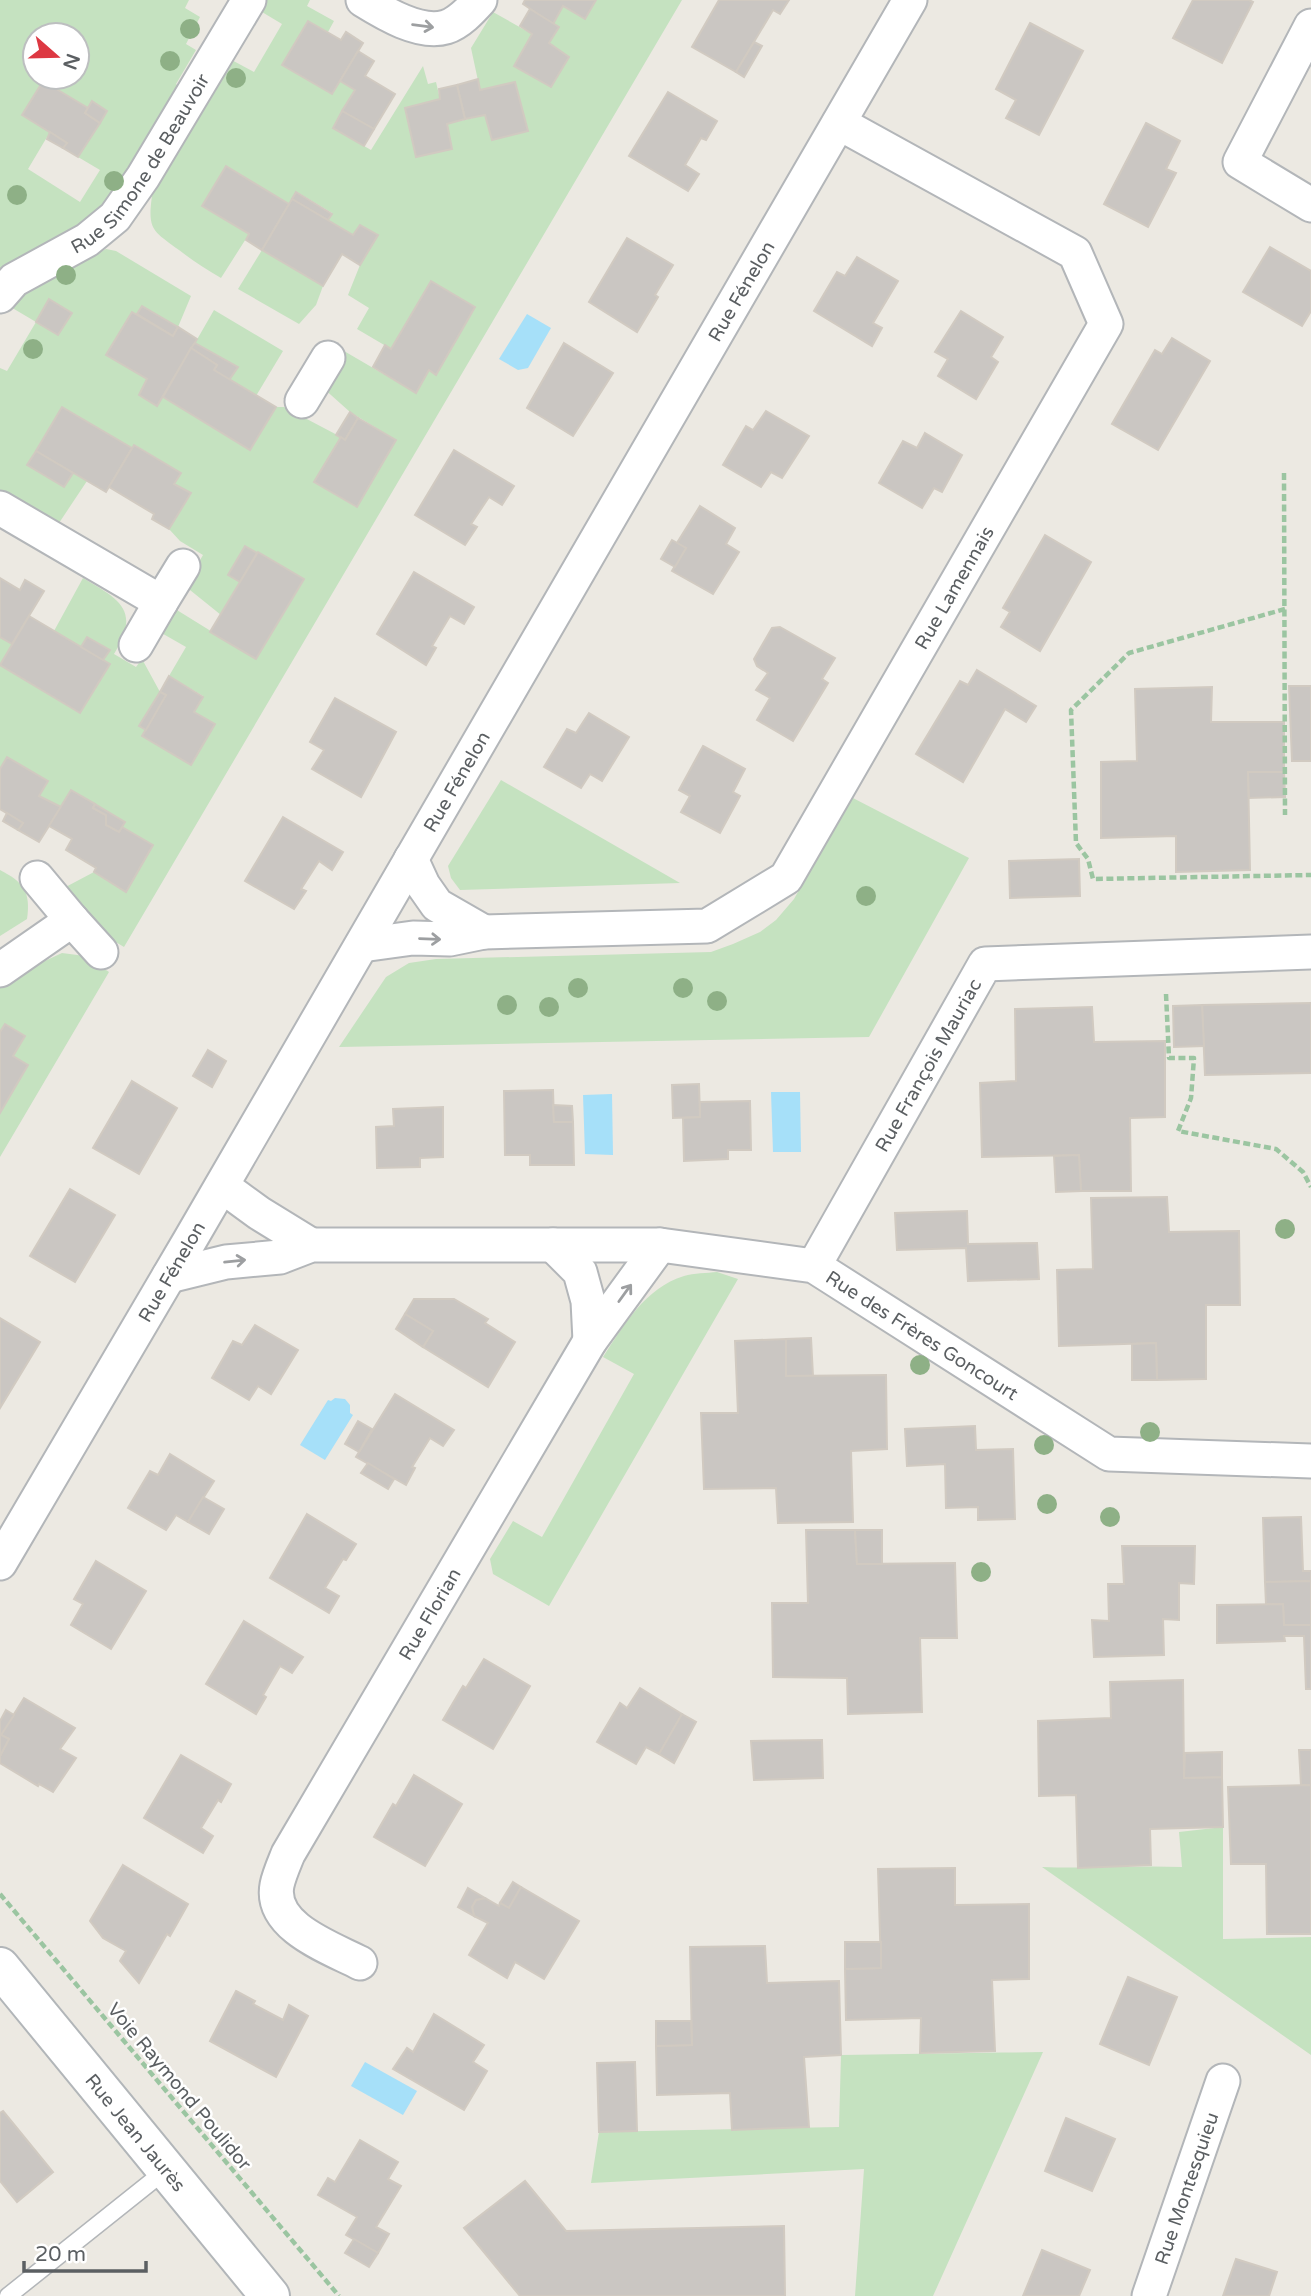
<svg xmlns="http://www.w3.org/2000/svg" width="1311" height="2296" font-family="'Varela Round',sans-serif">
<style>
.green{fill:#c5e2c0;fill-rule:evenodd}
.water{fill:#a6e0f9}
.building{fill:#cac6c2;stroke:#d1cac1;stroke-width:2}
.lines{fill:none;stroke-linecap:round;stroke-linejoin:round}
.lane-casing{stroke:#b3b6b9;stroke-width:19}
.street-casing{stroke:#b3b6b9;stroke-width:37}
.secondary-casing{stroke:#b2b6b9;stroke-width:42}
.path{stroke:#9bc5a1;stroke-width:4.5;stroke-dasharray:7 3.5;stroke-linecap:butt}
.lane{stroke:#fff;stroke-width:16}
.street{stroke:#fff;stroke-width:33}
.secondary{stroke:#fff;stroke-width:38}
.tree{fill:#8eb086}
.oneway{stroke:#9d9fa1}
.labels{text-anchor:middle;stroke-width:5;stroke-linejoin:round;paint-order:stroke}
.street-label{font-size:19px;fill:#5b5f62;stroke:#fff}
</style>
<rect width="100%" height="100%" fill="#ece9e2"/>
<g class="green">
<path d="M0,0H189L185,8L200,17L186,44L196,50L176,84L178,86C150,134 125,192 79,225C54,243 22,251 0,272ZM35,35H77V77H35ZM43,81L88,108L92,102L107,111L78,157L100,170L80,202L28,169L50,132L22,115Z"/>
<path d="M266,0H310L307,6L334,21L328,32L308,21L282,65L332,94L340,81L355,90L333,128L371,150L423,66L428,84L436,82L440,99L405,108L417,157L451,149L447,124L485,115L492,140L527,131L515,82L480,90L471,48L493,12L532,34L515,66L551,87L568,57L549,43L559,27L553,24L563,6L585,18L596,0H682L124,947L104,935L60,890L94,872L126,891L153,845L122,827L125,822L71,790L61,807L39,796L47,781L0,769V637L12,644L1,664L80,712L110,665L103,660L109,650L87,637L81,647L54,631L83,578C120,600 141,610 114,654L136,667L142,659L160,692L139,726L146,730L142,736L191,765L215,724L194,712L203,696L169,676L186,647L158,631L172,607L256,659L304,579L258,552L229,574L240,582L221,615L185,586L203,555L180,541L169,529L191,494L174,484L181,473L135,445L132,448L62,407L27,465L64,487L73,473L87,481L57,526L0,493V368L7,371L36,322L9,306L21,294L55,273L106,249L116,251L191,296L178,327L142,306L137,314L132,312L107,355L147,379L139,395L157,406L163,397L250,450L276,407H284L341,437L314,482L356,507L396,440L350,412L322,387L344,351L416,393L429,370L436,374L475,308L431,281L391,349L357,329L369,308L348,295L360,265L377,235L360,225L353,235L328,220L332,213L297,192L289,204L226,166L202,206L249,234L221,278C206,269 193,261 179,250C154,231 147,231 152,196L228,58L254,72L282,24L257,9Z"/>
<polygon points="262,250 323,286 316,305 299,324 238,289"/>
<polygon points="214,310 283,351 256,396 229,380 237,367 195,343"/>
<polygon points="501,780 680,883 460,890 451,878 448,866"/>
<polygon points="851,797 969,858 869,1037 339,1047 386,977 409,963 436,959 711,952 733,944 760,932 776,920 794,899"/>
<path d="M0,870C23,882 31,891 27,919L0,936Z"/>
<polygon points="62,953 85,956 109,972 0,1157 0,1113 28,1065 13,1056 25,1036 6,1024 0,1032 0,988 34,966"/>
<path d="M717,1272L738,1279L549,1606L493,1574L490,1559L513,1521L542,1537L634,1374L603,1357C624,1325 645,1288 684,1276C694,1273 707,1273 717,1272Z"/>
<path d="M1223,1827V1939L1311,1937V2055L1042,1867C1089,1869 1135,1865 1182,1867L1179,1832Z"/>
<polygon points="1043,2052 933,2296 855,2296 864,2169 591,2183 599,2132 839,2127 841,2055"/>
</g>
<g class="water">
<polygon points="527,314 551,328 528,368 518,370 499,359"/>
<polygon points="771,1092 800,1092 801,1152 773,1152"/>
<polygon points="612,1094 613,1155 585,1154 583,1095"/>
<polygon points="335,1398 345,1399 350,1405 350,1413 353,1415 325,1460 300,1445 328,1400 331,1401"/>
<polygon points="365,2062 417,2091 403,2115 351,2086"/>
</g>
<g class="building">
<polygon points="525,0 596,0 585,19 563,6 553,24 523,4"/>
<polygon points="719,0 789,0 780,14 773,10 736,72 692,47"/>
<polygon points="1193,0 1249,0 1253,2 1222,63 1173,38"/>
<polygon points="530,9 559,27 549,43 569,57 551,87 514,66 532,34 520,26"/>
<polygon points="308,21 341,40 346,32 363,43 332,94 282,65"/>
<polygon points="1030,23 1083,51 1039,135 1006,118 1016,100 996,89"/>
<polygon points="754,42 762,46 744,77 736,72"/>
<polygon points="358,51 374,61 365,76 395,94 374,129 342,111 355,90 340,81"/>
<polygon points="478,79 480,90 515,82 528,131 492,140 485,115 465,119 457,85"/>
<polygon points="43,81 88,108 85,113 100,123 78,157 63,148 67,143 22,115"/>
<polygon points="457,85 465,119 447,124 452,149 416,157 405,108 440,99 439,89"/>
<polygon points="668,92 717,121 706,140 701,138 685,165 699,174 688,191 629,156"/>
<polygon points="92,101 107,111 100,123 85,113"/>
<polygon points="342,111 374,129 364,146 333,128"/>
<polygon points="1146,123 1180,141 1166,169 1176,173 1148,227 1104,204"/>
<polygon points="50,132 67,143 63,148 47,139"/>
<polygon points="226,166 289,204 262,250 246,240 249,234 202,206"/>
<polygon points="296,192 332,214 328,220 292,199"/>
<polygon points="292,199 353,235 360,225 378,235 360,265 342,254 323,286 262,250"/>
<polygon points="627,238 673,265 655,295 658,297 637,332 589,302"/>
<polygon points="1270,247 1311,271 1311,311 1302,326 1243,292"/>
<polygon points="857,257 898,281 873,323 882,328 872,346 814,311 837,272 845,276"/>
<polygon points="431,281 475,307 436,375 429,370 416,393 373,367 385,345 391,349"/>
<polygon points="49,299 72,313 58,335 36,322"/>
<polygon points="142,306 178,327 173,336 137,314"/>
<polygon points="961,311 1003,337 991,357 998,362 976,399 938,376 948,359 935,352"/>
<polygon points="132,312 173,336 178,327 197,339 157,406 139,395 147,379 106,355"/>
<polygon points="1172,338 1210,361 1158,450 1112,424 1155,350 1162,354"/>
<polygon points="195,343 238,367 229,380 214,370 217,365 191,348"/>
<polygon points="564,343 613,373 573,436 527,408"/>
<polygon points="191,348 217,365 214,370 276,407 250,450 163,397"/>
<polygon points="62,407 132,448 106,492 36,451"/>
<polygon points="766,411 809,436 782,478 771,472 761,487 723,465 746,426 753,430"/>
<polygon points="350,412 358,418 345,440 336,435"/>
<polygon points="358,418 396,440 357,507 314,482 341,437 345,440"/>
<polygon points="925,433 962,455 942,492 934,488 922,508 879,483 903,441 917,448"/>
<polygon points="134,445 181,473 174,484 191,493 169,529 152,519 154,514 109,487"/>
<polygon points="454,450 514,486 502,505 489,497 471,524 477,527 465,545 415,515"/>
<polygon points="36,451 73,473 64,487 27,465"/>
<polygon points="700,506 735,528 726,544 739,552 713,594 672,571 686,548 677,543"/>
<polygon points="1045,535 1091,562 1040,651 1001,627 1010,612 1003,608"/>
<polygon points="672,540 686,548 675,567 661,559"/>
<polygon points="245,546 257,553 240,582 228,575"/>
<polygon points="258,552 304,579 256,659 210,632"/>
<polygon points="414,572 474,607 464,624 450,616 432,646 436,648 426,665 377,634"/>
<polygon points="0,578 20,590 25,580 44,591 12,644 0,637"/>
<polygon points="29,616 110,664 80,713 0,665"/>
<polygon points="780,627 835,658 822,679 828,683 793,741 757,720 770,698 756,690 768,673 757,666 754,659 772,628"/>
<polygon points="87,637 110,650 103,660 81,647"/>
<polygon points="977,670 1036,706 1026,722 1005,709 963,782 916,754 960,681 968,685"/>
<polygon points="169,676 203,697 194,712 215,724 191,765 142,736 166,695 160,692"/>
<polygon points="1289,686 1311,686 1311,761 1292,761"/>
<polygon points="1212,687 1211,722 1284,722 1284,772 1248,772 1250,870 1176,872 1176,836 1101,838 1101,762 1137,761 1135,689"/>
<polygon points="160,692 166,695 146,730 139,726"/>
<polygon points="335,698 396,732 361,797 312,769 324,750 310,742"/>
<polygon points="589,713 629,737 602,781 590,774 581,788 544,767 567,729 576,733"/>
<polygon points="703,746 745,769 733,792 740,796 720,833 681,812 690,796 679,790"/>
<polygon points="7,757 48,781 39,796 61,807 39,842 18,830 23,823 0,809 0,769"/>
<polygon points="1248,772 1284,772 1285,797 1249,798"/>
<polygon points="71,790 95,804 93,808 106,815 106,825 119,832 122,827 153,845 126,892 94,872 96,868 66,850 72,839 49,826"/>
<polygon points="95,804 125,822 119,832 106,825 106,815 93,808"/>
<polygon points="7,813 23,823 18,830 3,821"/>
<polygon points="283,817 343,852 332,870 319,861 301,889 306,891 294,909 245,881"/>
<polygon points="1079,859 1080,896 1010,898 1009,861"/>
<polygon points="1311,1003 1311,1073 1205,1075 1202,1005"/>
<polygon points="1202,1005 1204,1046 1174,1047 1173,1006"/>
<polygon points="1092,1007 1094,1042 1165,1041 1165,1117 1130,1118 1131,1191 1081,1191 1079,1155 982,1157 980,1083 1016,1081 1015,1009"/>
<polygon points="5,1024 25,1036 13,1056 28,1065 0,1113 0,1032"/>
<polygon points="208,1050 226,1061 212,1087 193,1076"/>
<polygon points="132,1081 177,1108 139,1174 93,1148"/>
<polygon points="699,1084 700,1117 673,1118 672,1085"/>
<polygon points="553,1090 554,1122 573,1122 574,1165 530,1165 530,1155 505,1155 504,1091"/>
<polygon points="750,1101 751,1150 728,1150 728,1159 684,1161 683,1118 700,1117 700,1102"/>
<polygon points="553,1105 572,1106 573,1122 554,1122"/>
<polygon points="443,1107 443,1157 420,1158 420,1167 377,1168 376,1127 394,1126 393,1109"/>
<polygon points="1079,1155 1081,1191 1056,1192 1054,1156"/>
<polygon points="70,1189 115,1215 75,1282 30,1256"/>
<polygon points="1167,1197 1169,1232 1239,1231 1240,1305 1206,1305 1206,1379 1157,1380 1156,1343 1059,1346 1057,1270 1093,1269 1091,1198"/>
<polygon points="967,1211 968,1244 1037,1243 1039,1279 968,1281 966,1248 897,1250 895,1213"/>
<polygon points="414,1299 454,1299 488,1319 485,1323 515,1342 488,1387 423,1347 433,1331 405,1314"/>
<polygon points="405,1314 433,1331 423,1347 396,1329"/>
<polygon points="0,1318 40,1342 0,1408"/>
<polygon points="255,1325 298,1350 271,1394 258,1386 249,1400 212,1378 233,1341 242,1345"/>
<polygon points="811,1338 813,1376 786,1376 786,1339"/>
<polygon points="786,1339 786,1376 886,1375 887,1449 851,1451 853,1522 778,1523 776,1488 704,1489 701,1413 738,1413 735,1341"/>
<polygon points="1156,1343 1157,1380 1132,1380 1132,1344"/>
<polygon points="395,1394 454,1430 443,1446 430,1438 412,1467 415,1468 406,1485 356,1457"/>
<polygon points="358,1421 372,1429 359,1452 345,1444"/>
<polygon points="975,1426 976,1450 1013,1449 1015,1519 978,1520 978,1507 946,1508 945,1464 907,1466 905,1429"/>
<polygon points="170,1454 214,1481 188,1522 176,1515 166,1530 128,1508 150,1471 158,1475"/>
<polygon points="368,1463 394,1479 388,1489 361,1473"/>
<polygon points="203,1497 224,1509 209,1534 188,1522"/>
<polygon points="307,1514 356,1544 346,1560 343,1559 325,1588 339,1596 329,1613 270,1578"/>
<polygon points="1301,1517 1303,1571 1311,1571 1311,1581 1265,1582 1263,1518"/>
<polygon points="806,1530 855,1530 857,1564 955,1563 957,1638 920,1638 922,1712 848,1714 847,1678 773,1677 772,1603 808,1603"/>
<polygon points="855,1530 882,1530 882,1564 857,1564"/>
<polygon points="1122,1546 1195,1546 1194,1584 1179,1583 1179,1620 1163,1619 1164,1655 1094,1657 1092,1620 1109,1621 1108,1584 1124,1584"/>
<polygon points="96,1561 146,1591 111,1649 71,1625 83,1604 74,1599"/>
<polygon points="1311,1581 1311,1625 1284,1625 1283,1604 1266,1604 1265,1582"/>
<polygon points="1283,1604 1284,1625 1311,1625 1311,1689 1306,1689 1304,1636 1284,1636 1285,1641 1217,1643 1217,1605"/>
<polygon points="244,1621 303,1657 292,1673 280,1666 263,1695 266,1697 256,1714 206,1684"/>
<polygon points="484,1659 530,1686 493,1749 443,1720 463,1686 466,1688"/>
<polygon points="1183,1680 1184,1778 1222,1777 1223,1827 1150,1829 1151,1865 1078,1868 1076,1795 1039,1796 1038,1721 1111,1718 1110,1682"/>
<polygon points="640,1688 682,1714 659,1754 646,1747 636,1764 597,1742 620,1703 627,1708"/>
<polygon points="24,1698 75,1728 60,1749 76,1758 53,1792 39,1784 38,1786 0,1763 0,1756 9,1739 1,1735"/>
<polygon points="6,1710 14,1715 1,1735 9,1739 0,1756 0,1721"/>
<polygon points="682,1714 696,1722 674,1763 659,1754"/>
<polygon points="822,1740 823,1778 754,1780 751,1741"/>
<polygon points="1299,1750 1311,1750 1311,1785 1301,1785"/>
<polygon points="1222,1752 1222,1777 1184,1778 1185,1753"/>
<polygon points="181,1755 231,1784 221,1802 218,1800 201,1828 213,1836 203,1853 144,1818"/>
<polygon points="414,1775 462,1804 425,1866 374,1837 393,1804 396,1806"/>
<polygon points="1311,1785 1311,1934 1267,1934 1266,1864 1231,1864 1228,1787"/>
<polygon points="123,1865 188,1904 170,1936 167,1934 139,1983 120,1961 126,1951 103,1938 90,1921"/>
<polygon points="955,1868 955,1905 1029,1904 1029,1979 992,1980 995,2051 920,2053 921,2018 846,2020 845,1969 881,1968 878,1869"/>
<polygon points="513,1882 521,1887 509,1908 500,1903"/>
<polygon points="521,1887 579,1921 544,1979 515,1962 507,1978 469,1955 488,1923 474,1916 472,1907 476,1900 485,1898 499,1906 500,1903 509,1908"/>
<polygon points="468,1888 485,1898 476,1900 472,1907 474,1916 458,1907"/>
<polygon points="845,1942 881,1942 881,1968 845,1969"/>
<polygon points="765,1946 767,1983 839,1981 841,2055 804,2057 809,2127 732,2130 730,2093 657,2095 656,2046 692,2045 690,1947"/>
<polygon points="1128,1977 1177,1997 1149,2065 1100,2044"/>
<polygon points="236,1991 255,2001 253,2004 283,2020 289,2005 308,2016 276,2077 210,2041"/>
<polygon points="434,2014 484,2045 473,2062 487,2071 464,2110 393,2069 407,2048 413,2052"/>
<polygon points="656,2021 691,2021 692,2045 656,2046"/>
<polygon points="635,2062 637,2131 599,2132 597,2063"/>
<polygon points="3,2111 53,2172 17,2202 0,2181 0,2113"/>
<polygon points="1066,2118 1115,2139 1092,2191 1045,2171"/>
<polygon points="360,2140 398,2162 388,2179 401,2186 376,2227 389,2234 378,2253 346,2235 357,2217 318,2195 328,2178 335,2182"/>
<polygon points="525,2181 566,2231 784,2226 785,2296 520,2296 464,2228"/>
<polygon points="354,2239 378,2253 369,2267 345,2253"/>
<polygon points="1042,2250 1090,2270 1079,2296 1023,2296"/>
<polygon points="1236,2259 1277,2272 1269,2296 1223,2296"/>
</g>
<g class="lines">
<g class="lane-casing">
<polyline id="lane" points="8,2296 166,2170"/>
</g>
<g class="street-casing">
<g id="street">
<path d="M363,0C384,13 420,35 446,27C459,23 471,10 480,0"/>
<polyline points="1311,26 1240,162 1311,205"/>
<path id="s1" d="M0,296L14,280L87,240L115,217L143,177L249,0"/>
<polyline points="302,401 328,358"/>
<polyline points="0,508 161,602 183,566"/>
<polyline points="136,645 161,602"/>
<polyline points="72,920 101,952"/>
<path id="s2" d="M484,932L707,926L786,878L1106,324L1075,253L839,123"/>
<polyline points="362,945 413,938 450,939 484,932 437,905 423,885 411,859"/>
<polyline points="0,970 72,920 37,878"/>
<polyline points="222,1186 259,1213 311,1245"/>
<polyline points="553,1245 580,1272 588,1301 590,1341"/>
<path id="s3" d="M814,1266L985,964L1311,952"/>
<path id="s4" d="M169,1276L226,1262L280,1257L311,1245H660L814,1266L1109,1454L1311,1461"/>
<path id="s5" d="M0,1563L190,1240L910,0"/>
<path id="s6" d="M360,1963C331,1948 269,1927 277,1885C279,1875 284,1864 288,1854L590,1341L660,1245"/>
<path id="s7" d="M1149,2296L1223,2081"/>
</g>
</g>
<g class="secondary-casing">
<g id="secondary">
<path id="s8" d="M0,1967L270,2296"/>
</g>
</g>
<g class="path">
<polyline points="1284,473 1285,815"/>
<polyline points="1285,609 1129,653 1071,710 1076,843 1088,859 1093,879 1311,875"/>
<polyline points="1166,994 1169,1058 1194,1058 1191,1098 1178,1131 1276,1149 1303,1172 1311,1187"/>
<polyline points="0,1894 339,2296"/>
</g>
<use href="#lane" class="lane"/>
<use href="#street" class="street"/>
<use href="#secondary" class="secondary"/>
</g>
<g class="tree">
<circle cx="190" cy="29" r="10"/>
<circle cx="170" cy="61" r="10"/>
<circle cx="236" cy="78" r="10"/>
<circle cx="114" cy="181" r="10"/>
<circle cx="17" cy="195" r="10"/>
<circle cx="66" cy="275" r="10"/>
<circle cx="33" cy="349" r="10"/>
<circle cx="866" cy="896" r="10"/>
<circle cx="578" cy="988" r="10"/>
<circle cx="683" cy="988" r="10"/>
<circle cx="717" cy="1001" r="10"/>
<circle cx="507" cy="1005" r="10"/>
<circle cx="549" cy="1007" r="10"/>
<circle cx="1285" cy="1229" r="10"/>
<circle cx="920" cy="1365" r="10"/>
<circle cx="1150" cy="1432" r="10"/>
<circle cx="1044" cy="1445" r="10"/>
<circle cx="1047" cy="1504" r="10"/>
<circle cx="1110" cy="1517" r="10"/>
<circle cx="981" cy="1572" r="10"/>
</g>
<defs><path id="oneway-shaft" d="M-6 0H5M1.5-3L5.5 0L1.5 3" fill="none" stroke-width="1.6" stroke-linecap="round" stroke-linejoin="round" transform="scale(1.75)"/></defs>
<g class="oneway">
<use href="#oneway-shaft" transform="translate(423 26) rotate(7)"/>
<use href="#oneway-shaft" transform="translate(430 939) rotate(2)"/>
<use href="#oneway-shaft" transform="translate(235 1261) rotate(-6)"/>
<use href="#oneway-shaft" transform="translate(625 1293) rotate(-54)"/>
</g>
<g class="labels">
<g class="street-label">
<text dy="7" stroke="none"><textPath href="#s1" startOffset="198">Rue Simone de Beauvoir</textPath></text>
<text dy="7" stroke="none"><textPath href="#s5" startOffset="1472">Rue Fénelon</textPath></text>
<text dy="7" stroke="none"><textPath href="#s2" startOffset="651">Rue Lamennais</textPath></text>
<text dy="7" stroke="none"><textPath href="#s5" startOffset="905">Rue Fénelon</textPath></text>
<text dy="7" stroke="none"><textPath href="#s3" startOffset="231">Rue François Mauriac</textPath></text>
<text dy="7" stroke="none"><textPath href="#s5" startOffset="338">Rue Fénelon</textPath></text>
<text dy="7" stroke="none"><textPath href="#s4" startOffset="779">Rue des Frères Goncourt</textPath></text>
<text dy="7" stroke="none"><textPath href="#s6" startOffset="434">Rue Florian</textPath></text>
<text transform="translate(180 2086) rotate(50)" y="7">Voie Raymond Poulidor</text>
<text dy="7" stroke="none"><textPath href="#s8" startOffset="214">Rue Jean Jaurès</textPath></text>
<text dy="7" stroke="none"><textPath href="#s7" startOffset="114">Rue Montesquieu</textPath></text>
</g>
</g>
<g transform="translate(56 56) rotate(110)"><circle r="33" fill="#ffffff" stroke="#bdbfc0" stroke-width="2"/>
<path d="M0-5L12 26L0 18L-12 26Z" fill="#dd3842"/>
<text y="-10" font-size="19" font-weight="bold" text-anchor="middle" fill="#5b5f62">N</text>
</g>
<path d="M24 2261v10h122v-10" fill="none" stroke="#5b5f62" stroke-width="3.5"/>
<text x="35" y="2261" font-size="21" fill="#5b5f62" stroke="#ffffff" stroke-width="5" paint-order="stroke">20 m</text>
</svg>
